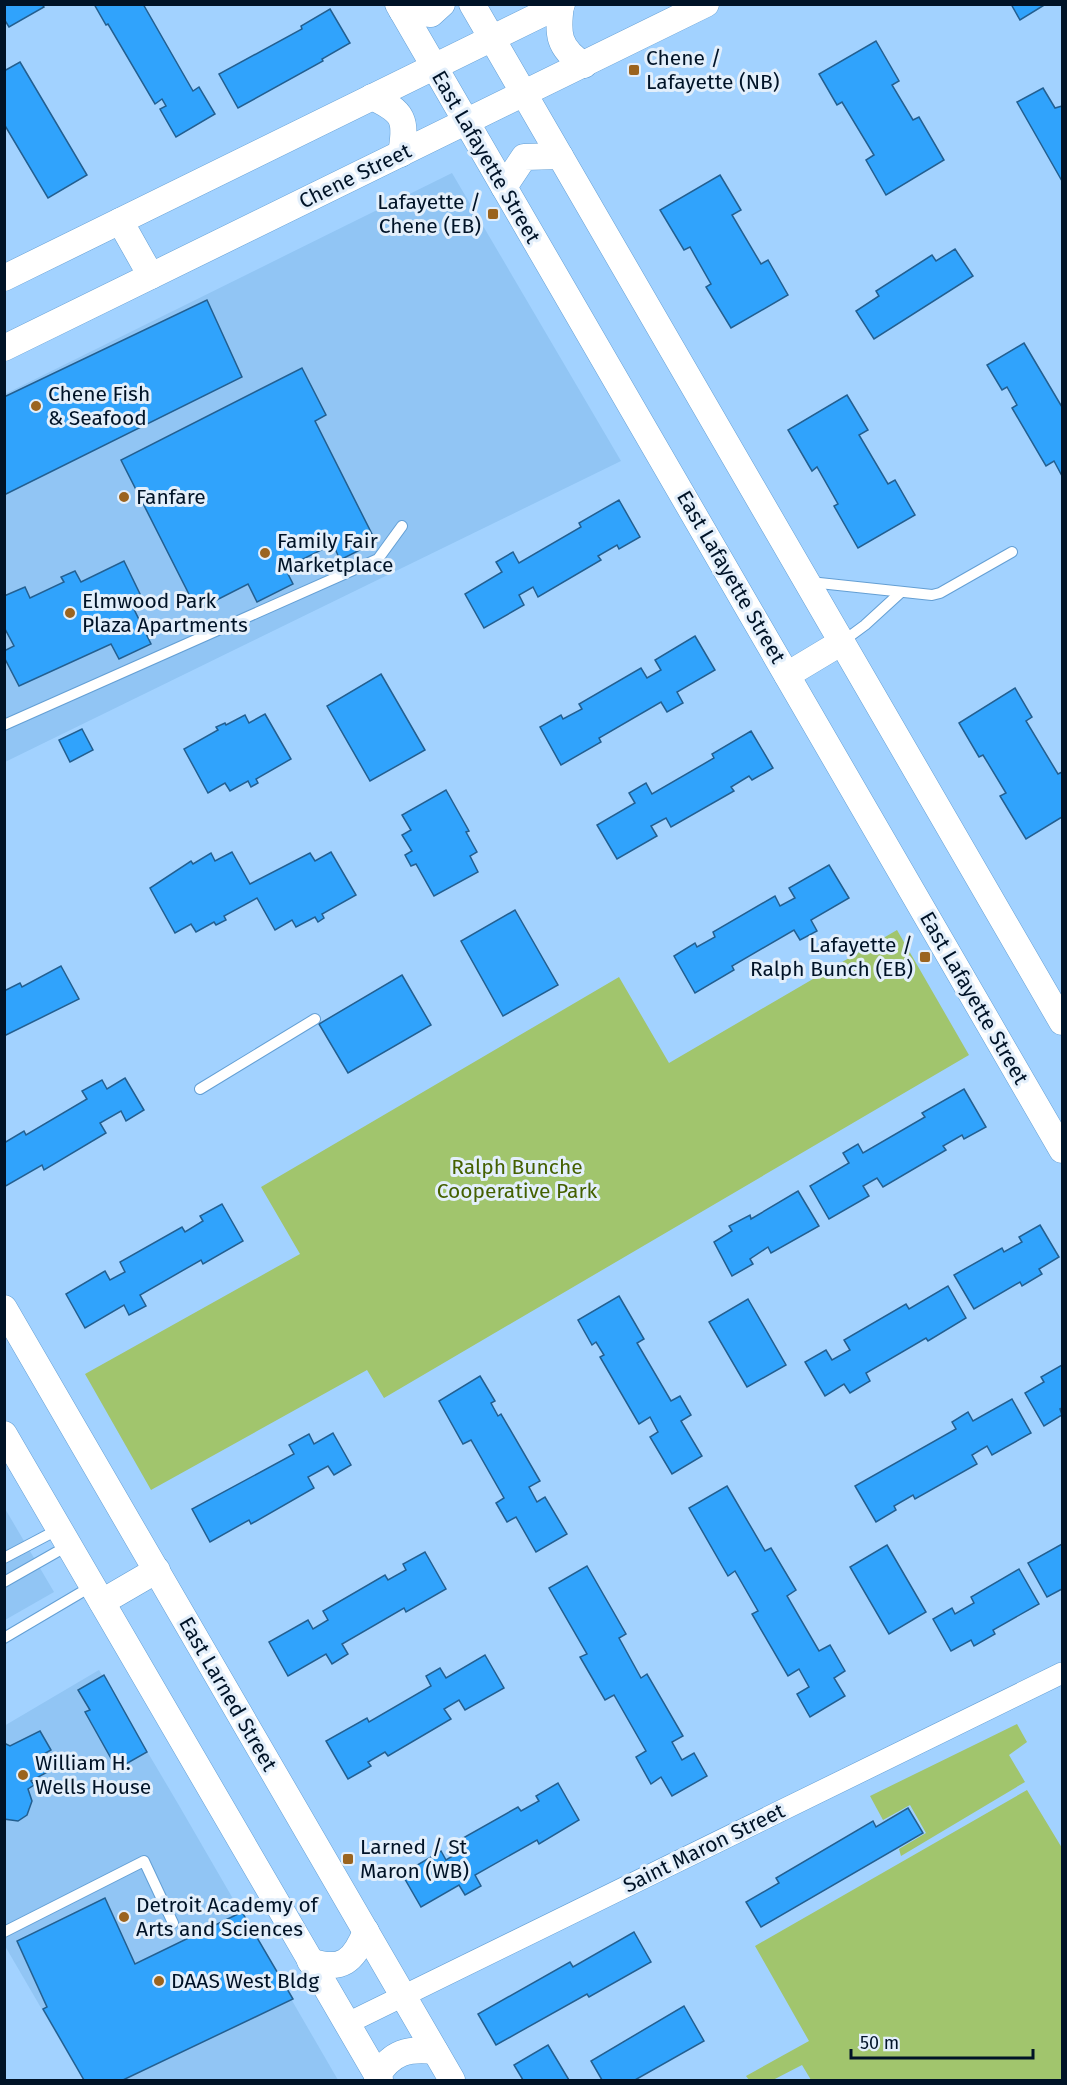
<svg xmlns="http://www.w3.org/2000/svg" width="1067" height="2085" font-family="'Fira Sans',sans-serif">
<style>
.built{fill:#91c5f4}
.green{fill:#a1c56d}
.building{fill:#30a3fc;stroke:#235f90;stroke-width:1.5}
.lines{fill:none;stroke-linecap:round;stroke-linejoin:round}
.service-casing{stroke:#649fd4;stroke-width:12}
.minor-casing{stroke:#649fd4;stroke-width:22}
.tertiary-casing{stroke:#649fd4;stroke-width:27}
.service{stroke:#fff;stroke-width:10}
.minor{stroke:#fff;stroke-width:21}
.tertiary{stroke:#fff;stroke-width:26}
.poi-dot{fill:#9b641f;stroke:#e3effb;stroke-width:2}
.labels{text-anchor:middle;stroke-width:6;stroke-linejoin:round;paint-order:stroke}
.poi-label{font-size:21px;fill:#001327;stroke:#e3effb;text-anchor:start}
.street-label{font-size:21px;fill:#001327;stroke:#e3effb}
.park-label{font-size:21px;fill:#446000;stroke:#e3effb}
</style>
<rect width="100%" height="100%" fill="#a2d2ff"/>
<g class="built">
<polygon points="452,173 621,461 5,762 5,394"/>
<polygon points="4,1507 54,1592 5,1620 4,1620"/>
<polygon points="99,1670 177,1802 338,2080 83,2080 5,1946 4,1726"/>
</g>
<g class="green">
<polygon points="897,930 969,1055 384,1398 367,1370 151,1490 85,1374 300,1254 261,1187 619,977 669,1063"/>
<polygon points="1017,1724 1027,1742 1009,1755 1025,1782 901,1856 899,1849 926,1833 910,1805 883,1820 870,1796"/>
<polygon points="1027,1790 1062,1848 1062,2080 811,2080 802,2065 773,2080 749,2080 746,2076 809,2041 755,1946"/>
</g>
<g class="building">
<polygon points="4,4 42,4 44,7 9,27 4,19"/>
<polygon points="94,4 143,4 193,91 199,87 215,114 176,137 160,109 166,106 162,99 155,104 108,24 106,25"/>
<polygon points="1011,4 1046,4 1020,20"/>
<polygon points="330,9 350,43 322,59 323,61 238,108 219,74 302,29 301,26"/>
<polygon points="876,41 899,81 892,85 913,120 919,117 944,160 886,195 866,160 874,155 842,102 837,105 819,74"/>
<polygon points="20,62 87,175 48,198 4,124 4,71"/>
<polygon points="1043,88 1055,108 1062,106 1062,181 1017,102"/>
<polygon points="720,175 741,210 732,215 761,264 768,260 788,295 731,328 706,287 711,284 690,247 684,250 660,210"/>
<polygon points="955,249 973,276 874,339 856,311 879,296 876,291 932,255 936,261"/>
<polygon points="207,300 242,377 4,495 4,397"/>
<polygon points="1024,343 1062,407 1062,476 1054,461 1046,466 1012,408 1017,405 1007,387 1002,390 987,365"/>
<polygon points="302,368 326,415 315,421 376,542 340,560 333,544 285,568 293,584 257,602 248,584 197,610 121,460"/>
<polygon points="847,395 868,430 859,435 888,484 895,480 915,515 858,548 834,506 838,504 817,467 812,471 788,430"/>
<polygon points="619,500 640,537 619,549 617,545 598,556 601,560 538,597 533,587 519,595 524,605 484,628 465,594 502,572 496,562 513,552 519,563 581,527 579,523"/>
<polygon points="124,561 140,594 129,599 151,644 119,659 111,644 19,686 4,657 4,651 14,646 4,627 4,596 25,587 30,598 64,582 61,577 75,571 81,582"/>
<polygon points="695,636 715,670 677,692 683,703 667,712 661,702 599,738 601,742 561,765 540,727 561,715 563,719 582,709 579,704 641,668 647,678 661,670 655,660"/>
<polygon points="381,674 425,750 370,781 327,706"/>
<polygon points="1015,688 1032,717 1026,721 1058,774 1062,772 1062,817 1026,839 1000,796 1006,793 983,755 979,757 959,723"/>
<polygon points="265,714 291,759 256,779 258,783 251,787 248,781 230,791 225,783 208,793 184,749 218,730 216,727 225,723 226,725 245,715 249,723"/>
<polygon points="82,729 93,750 70,762 59,740"/>
<polygon points="751,731 773,768 752,780 749,776 731,787 734,791 671,827 666,818 651,826 657,836 617,859 597,825 635,803 629,793 646,783 652,794 714,758 712,754"/>
<polygon points="446,790 469,831 466,832 477,852 470,856 478,872 434,896 416,864 411,866 405,855 412,851 402,835 411,830 402,815"/>
<polygon points="232,852 250,884 310,853 315,861 331,852 356,895 322,914 324,918 318,922 315,917 296,927 292,920 275,930 257,898 224,916 226,920 216,925 214,922 196,932 191,924 175,933 150,888 191,861 193,864 211,853 215,861"/>
<polygon points="829,865 849,898 811,920 817,931 800,940 794,930 732,966 734,970 695,993 674,956 695,943 697,947 715,937 713,932 775,896 780,906 795,898 789,888"/>
<polygon points="515,910 558,985 503,1016 461,941"/>
<polygon points="61,966 79,999 4,1036 4,991 20,983 22,987"/>
<polygon points="402,975 431,1025 348,1073 319,1024"/>
<polygon points="125,1078 144,1110 126,1121 121,1111 100,1123 106,1133 44,1170 42,1165 4,1187 4,1143 24,1131 26,1135 87,1099 82,1091 102,1080 107,1089"/>
<polygon points="964,1089 986,1127 964,1139 962,1135 943,1146 946,1150 883,1187 877,1178 863,1186 869,1196 829,1219 810,1186 849,1163 843,1153 858,1144 863,1153 925,1117 922,1113"/>
<polygon points="798,1191 819,1226 771,1253 768,1247 750,1259 753,1264 732,1276 714,1242 732,1231 729,1226 750,1215 751,1219"/>
<polygon points="222,1204 243,1241 203,1264 201,1260 140,1295 146,1306 129,1315 124,1305 85,1328 66,1294 105,1271 110,1280 125,1272 120,1262 182,1227 185,1232 203,1221 200,1216"/>
<polygon points="1040,1225 1059,1257 1039,1269 1042,1274 1022,1286 1020,1282 974,1309 954,1275 1002,1248 1004,1252 1022,1242 1019,1237"/>
<polygon points="948,1286 966,1318 928,1341 926,1338 866,1373 870,1381 850,1393 844,1384 825,1396 805,1362 826,1350 832,1360 850,1350 844,1340 906,1304 909,1309"/>
<polygon points="619,1296 644,1339 637,1343 671,1401 680,1396 691,1415 681,1421 702,1456 672,1474 650,1437 658,1432 650,1417 639,1424 600,1357 604,1355 596,1342 592,1345 578,1320"/>
<polygon points="748,1299 786,1365 747,1387 709,1322"/>
<polygon points="1062,1365 1062,1408 1060,1409 1062,1415 1044,1426 1025,1393 1044,1382 1041,1377"/>
<polygon points="480,1376 495,1401 491,1403 498,1416 501,1414 540,1481 529,1487 537,1502 545,1497 567,1534 536,1552 516,1517 507,1522 496,1503 504,1498 471,1440 463,1444 439,1401"/>
<polygon points="1012,1399 1031,1433 992,1455 987,1446 972,1455 977,1464 915,1499 913,1495 894,1506 896,1510 876,1522 855,1486 956,1429 952,1422 968,1412 973,1421"/>
<polygon points="333,1433 351,1465 334,1475 328,1466 308,1477 314,1488 251,1524 249,1520 210,1542 192,1509 294,1454 289,1445 309,1434 314,1444"/>
<polygon points="727,1486 765,1551 771,1548 796,1590 787,1596 819,1651 830,1645 845,1671 834,1678 845,1696 810,1717 797,1694 809,1687 799,1669 788,1676 752,1614 758,1611 735,1571 728,1576 689,1508"/>
<polygon points="1062,1544 1062,1589 1047,1597 1028,1563"/>
<polygon points="887,1545 926,1612 889,1634 850,1567"/>
<polygon points="425,1552 446,1589 406,1612 404,1608 342,1644 348,1654 332,1664 326,1654 288,1676 269,1642 308,1620 313,1629 328,1620 323,1611 385,1575 388,1580 406,1570 403,1564"/>
<polygon points="587,1566 626,1634 619,1638 641,1678 647,1674 683,1736 672,1742 682,1760 694,1753 707,1776 672,1796 661,1777 651,1784 636,1757 646,1751 614,1695 605,1700 580,1657 587,1654 549,1588"/>
<polygon points="1019,1569 1039,1604 993,1630 995,1634 974,1646 971,1640 951,1651 933,1619 952,1608 955,1614 974,1603 971,1597"/>
<polygon points="485,1655 504,1688 465,1710 459,1700 444,1709 451,1719 388,1756 385,1752 368,1762 371,1766 348,1779 326,1741 367,1718 369,1722 431,1686 426,1676 440,1668 446,1678"/>
<polygon points="104,1675 147,1752 117,1769 85,1712 90,1710 78,1690"/>
<polygon points="40,1731 51,1750 42,1755 51,1770 31,1781 34,1785 28,1789 32,1801 27,1815 18,1821 4,1819 4,1743 10,1746"/>
<polygon points="558,1783 579,1820 539,1844 537,1840 475,1875 481,1886 465,1895 459,1885 421,1907 402,1874 441,1851 446,1860 461,1851 456,1842 518,1807 521,1811 539,1801 536,1796"/>
<polygon points="908,1808 923,1833 761,1927 746,1902 779,1883 776,1878 873,1821 876,1827"/>
<polygon points="105,1898 135,1964 242,1912 293,1999 123,2080 84,2080 43,2009 47,2007 17,1941"/>
<polygon points="634,1932 651,1962 589,1997 587,1994 496,2045 478,2014 570,1962 573,1967"/>
<polygon points="684,2006 704,2041 635,2080 602,2080 591,2061"/>
<polygon points="548,2045 569,2080 523,2080 514,2065"/>
</g>
<g class="lines">
<g class="service-casing">
<g id="service">
<polyline points="810,582 932,595 940,593 1012,552"/>
<polyline points="842,642 865,625 900,593"/>
<polyline points="4,725 378,559 402,526"/>
<polyline points="200,1089 315,1019"/>
<polyline points="4,1558 59,1529"/>
<polyline points="4,1582 69,1545"/>
<polyline points="4,1638 92,1586"/>
<polyline points="4,1932 144,1861 173,1923"/>
</g>
</g>
<g class="minor-casing">
<polyline id="minor" points="346,2024 1062,1673"/>
</g>
<g class="tertiary-casing">
<g id="tertiary">
<polyline points="398,4 1062,1150"/>
<polyline points="472,4 1062,1022"/>
<path d="M561,5C557,34 558,48 584,65"/>
<polyline points="402,11 431,14 442,4"/>
<path d="M372,97C404,112 407,119 401,154"/>
<polyline points="504,187 524,157 560,156"/>
<polyline points="120,221 151,276"/>
<polyline points="4,278 562,4"/>
<polyline points="4,348 706,4"/>
<polyline points="787,675 842,642"/>
<polyline points="4,1308 452,2080"/>
<polyline points="4,1434 380,2080"/>
<polyline points="102,1602 157,1570"/>
<path d="M310,1961C342,1972 354,1961 366,1931"/>
<path d="M377,2076C392,2052 408,2048 435,2051"/>
</g>
</g>
<use href="#service" class="service"/>
<use href="#minor" class="minor"/>
<use href="#tertiary" class="tertiary"/>
</g>
<g class="poi-dot">
<rect x="628" y="64" width="12" height="12" rx="3"/>
<rect x="487" y="208" width="12" height="12" rx="3"/>
<circle cx="36" cy="406" r="6"/>
<circle cx="124" cy="497" r="6"/>
<circle cx="265" cy="553" r="6"/>
<circle cx="70" cy="613" r="6"/>
<rect x="919" y="951" width="12" height="12" rx="3"/>
<circle cx="23" cy="1775" r="6"/>
<rect x="342" y="1853" width="12" height="12" rx="3"/>
<circle cx="124" cy="1917" r="6"/>
<circle cx="159" cy="1981" r="6"/>
</g>
<g class="labels">
<g class="poi-label">
<text x="646" y="65">Chene /<tspan x="646" dy="24">Lafayette (NB)</tspan></text>
<text x="481" y="209" text-anchor="end">Lafayette /<tspan x="481" dy="24">Chene (EB)</tspan></text>
<text x="48" y="401">Chene Fish<tspan x="48" dy="24">&amp; Seafood</tspan></text>
<text x="136" y="504">Fanfare</text>
<text x="277" y="548">Family Fair<tspan x="277" dy="24">Marketplace</tspan></text>
<text x="82" y="608">Elmwood Park<tspan x="82" dy="24">Plaza Apartments</tspan></text>
<text x="913" y="952" text-anchor="end">Lafayette /<tspan x="913" dy="24">Ralph Bunch (EB)</tspan></text>
<text x="35" y="1770">William H.<tspan x="35" dy="24">Wells House</tspan></text>
<text x="360" y="1854">Larned / St<tspan x="360" dy="24">Maron (WB)</tspan></text>
<text x="136" y="1912">Detroit Academy of<tspan x="136" dy="24">Arts and Sciences</tspan></text>
<text x="171" y="1988">DAAS West Bldg</text>
</g>
<g class="street-label">
<text transform="translate(486 157) rotate(60)" y="7">East Lafayette Street</text>
<text transform="translate(355 176) rotate(-26)" y="7">Chene Street</text>
<text transform="translate(731 577) rotate(60)" y="7">East Lafayette Street</text>
<text transform="translate(974 998) rotate(60)" y="7">East Lafayette Street</text>
<text transform="translate(228 1694) rotate(60)" y="7">East Larned Street</text>
<text transform="translate(704 1848) rotate(-26)" y="7">Saint Maron Street</text>
</g>
<g class="park-label">
<text x="517" y="1174">Ralph Bunche<tspan x="517" dy="24">Cooperative Park</tspan></text>
</g>
</g>
<rect width="1067" height="2085" fill="none" stroke="#001327" stroke-width="12"/>
<path d="M851 2049v9h182v-9" fill="none" stroke="#001327" stroke-width="3"/>
<text x="860" y="2049" font-size="18" fill="#001327" stroke="#e3effb" stroke-width="4.5" paint-order="stroke">50 m</text>
</svg>
